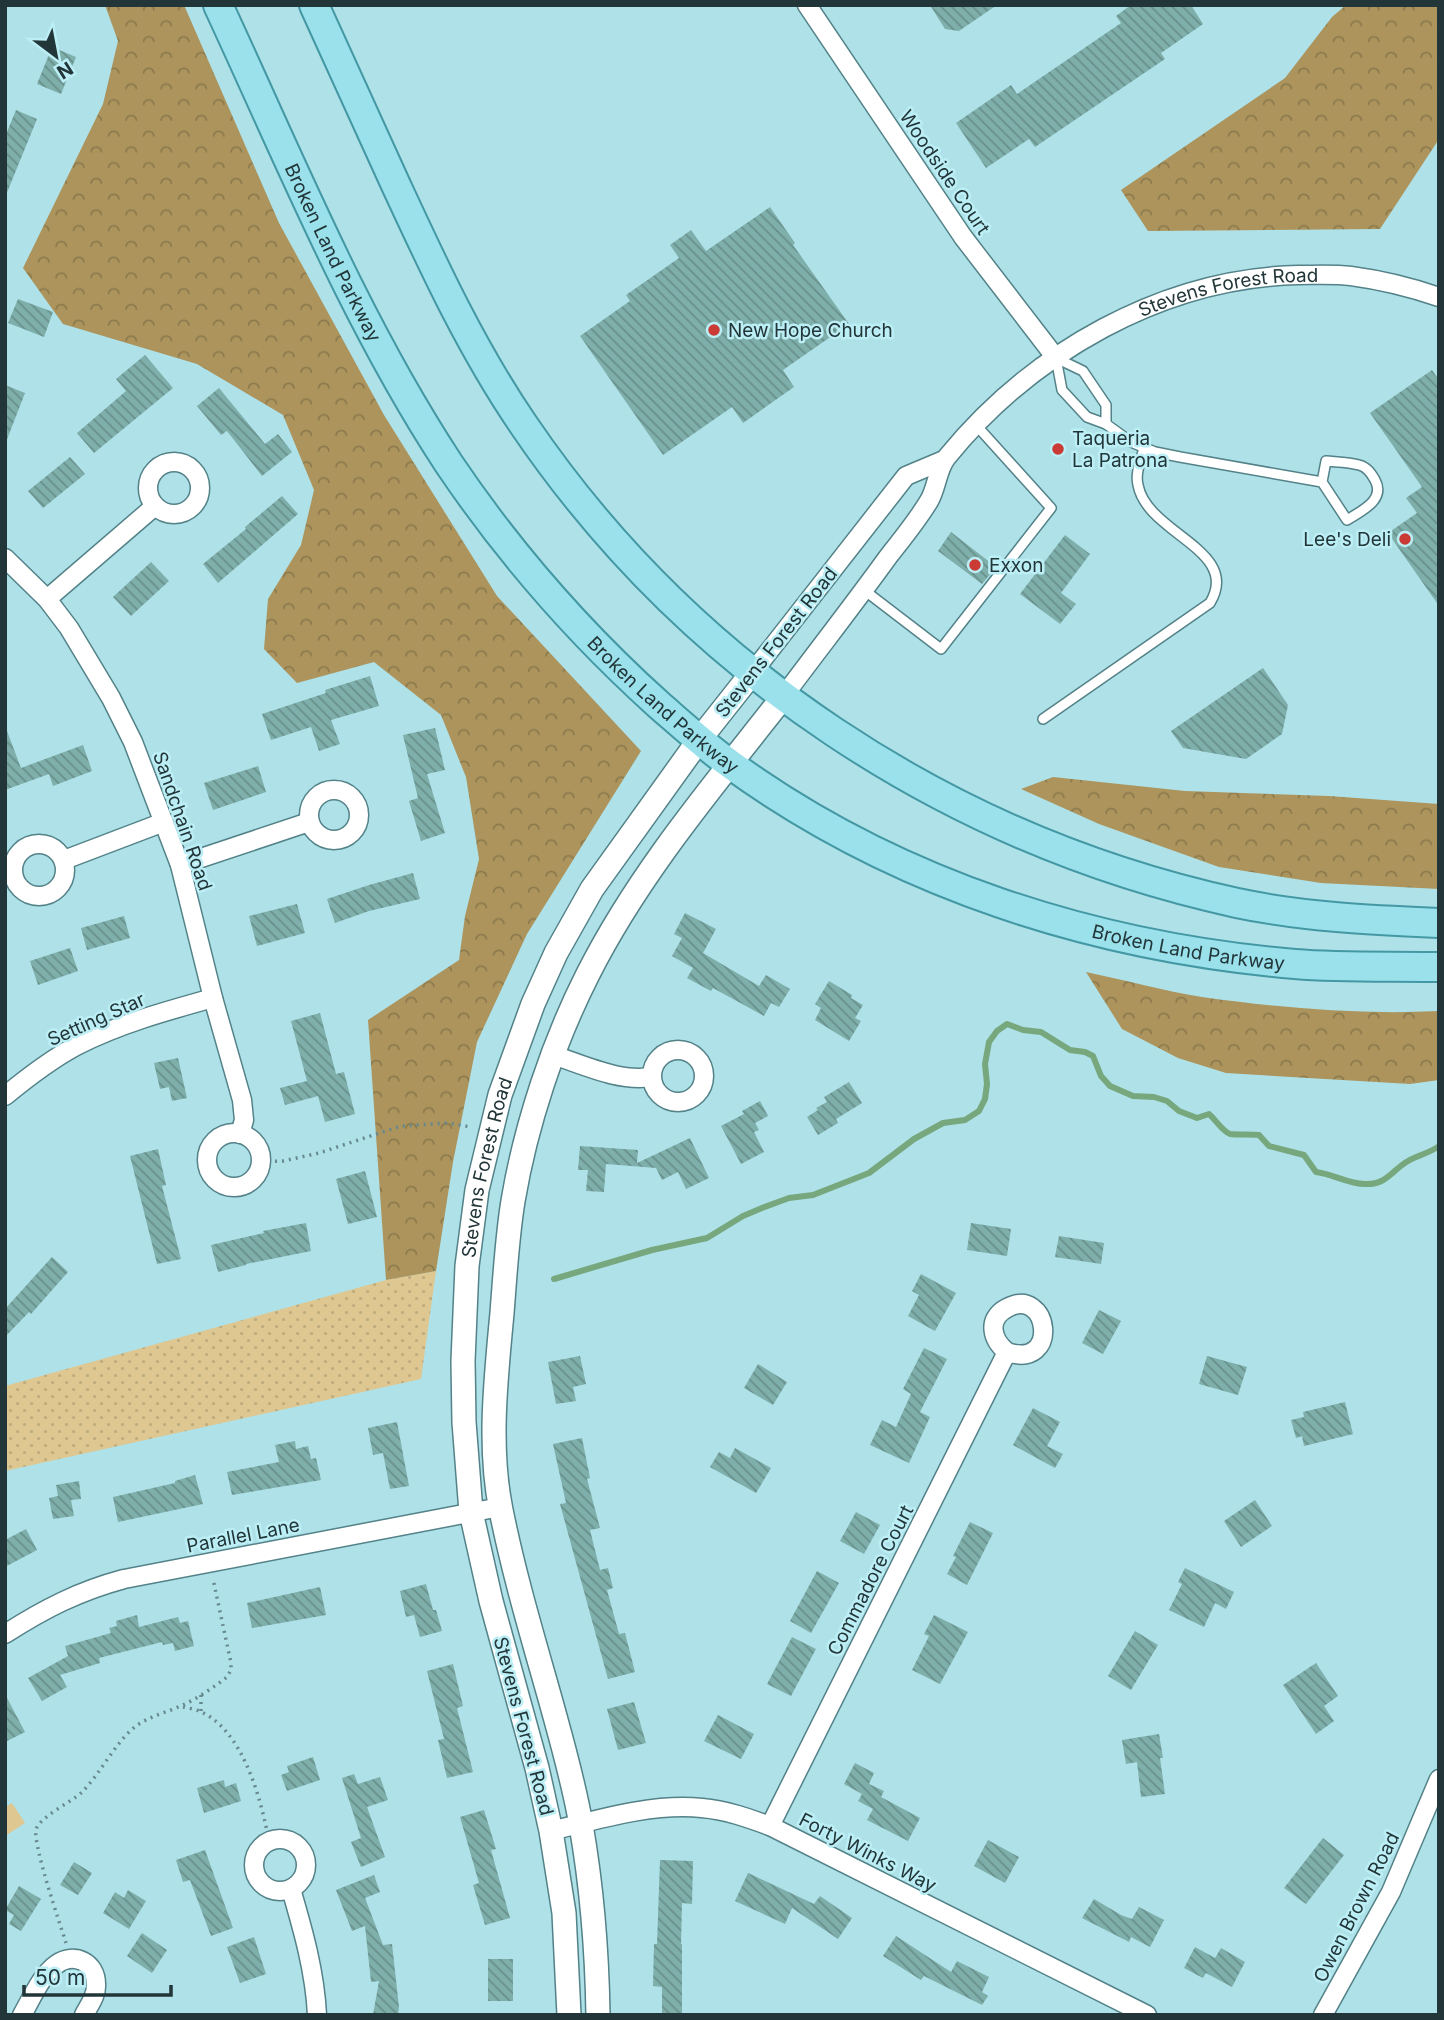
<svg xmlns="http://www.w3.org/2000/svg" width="1444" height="2020" font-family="Inter,sans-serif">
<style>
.grass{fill:url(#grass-dots)}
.forest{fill:url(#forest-crowns)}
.park{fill:#dec791}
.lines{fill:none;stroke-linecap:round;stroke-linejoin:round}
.stream{stroke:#77a77d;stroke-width:6}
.building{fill:url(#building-back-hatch)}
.service-casing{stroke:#538288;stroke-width:12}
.minor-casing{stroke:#538288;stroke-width:21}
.tertiary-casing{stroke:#538288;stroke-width:26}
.primary-casing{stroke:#4498a4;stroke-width:32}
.path{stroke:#66898d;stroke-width:3.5;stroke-dasharray:2 5;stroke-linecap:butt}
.service{stroke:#fff;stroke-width:9}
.minor{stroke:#fff;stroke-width:18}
.tertiary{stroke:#fff;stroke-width:23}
.primary{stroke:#9ae1eb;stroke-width:28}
.poi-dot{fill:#c93b34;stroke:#bceef5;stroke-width:2.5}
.labels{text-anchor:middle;stroke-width:5;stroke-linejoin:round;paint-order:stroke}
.street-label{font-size:19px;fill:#223639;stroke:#bceef5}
.poi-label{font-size:19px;fill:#223639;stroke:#bceef5;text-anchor:start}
</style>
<defs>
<pattern id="grass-dots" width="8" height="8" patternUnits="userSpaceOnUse" patternTransform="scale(1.75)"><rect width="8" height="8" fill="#dec791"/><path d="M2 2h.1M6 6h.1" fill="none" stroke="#beac7e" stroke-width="1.8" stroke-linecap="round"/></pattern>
<pattern id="forest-crowns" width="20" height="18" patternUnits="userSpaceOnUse" patternTransform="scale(1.75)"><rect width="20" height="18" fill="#ac945c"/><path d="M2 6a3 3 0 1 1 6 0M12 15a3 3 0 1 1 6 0" fill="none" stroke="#8c7a4d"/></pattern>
<pattern id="building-back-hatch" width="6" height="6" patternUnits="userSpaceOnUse" patternTransform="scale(1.75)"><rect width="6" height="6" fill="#7fafaa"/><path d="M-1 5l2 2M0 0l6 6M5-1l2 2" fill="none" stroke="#688f8b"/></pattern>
</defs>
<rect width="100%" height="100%" fill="#afe1e8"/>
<polygon class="grass" points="436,1271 421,1379 5,1471 5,1386 386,1280"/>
<g class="forest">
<polygon points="105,5 184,5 279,223 384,415 497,596 641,751 527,934 477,1042 453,1162 436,1271 386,1280 368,1020 459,960 465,916 479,859 466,777 441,715 374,662 297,683 264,649 268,599 301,545 314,490 283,415 197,364 63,324 23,268 103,104 118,41"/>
<polygon points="1346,5 1439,5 1439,139 1380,229 1148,231 1121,190 1285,78 1332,17"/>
<polygon points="1053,777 1185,791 1329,796 1439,804 1439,889 1321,883 1219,867 1099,824 1021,789"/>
<path d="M1086,972C1125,980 1164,991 1202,997C1280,1008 1361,1015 1439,1011V1080L1410,1084L1226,1073L1178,1058L1122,1029Z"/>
</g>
<polygon class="park" points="12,1803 25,1823 5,1836 5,1807"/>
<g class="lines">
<path class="stream" d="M554,1279L652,1250L707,1238L743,1216L762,1208L789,1198L813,1195L869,1173L914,1139L943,1123L965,1120L979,1111L985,1099L987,1084L985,1064L989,1042L997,1031L1007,1024L1023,1030L1041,1032L1070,1050L1085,1052L1093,1056L1101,1076L1110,1086L1133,1096L1154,1097L1167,1101L1179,1111L1197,1118L1209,1114C1216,1120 1222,1131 1230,1134C1237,1135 1251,1134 1259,1135L1269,1146L1304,1155L1316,1172C1333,1174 1348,1184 1365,1184C1387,1185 1392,1170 1408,1161C1418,1155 1430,1153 1439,1146"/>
</g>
<g class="building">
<polygon points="930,5 997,5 959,31 945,29"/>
<polygon points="1131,5 1191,5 1203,24 1161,53 1165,59 1035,147 1029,139 986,168 956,123 1011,85 1017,94 1121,23 1116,16"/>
<polygon points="52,47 76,57 61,94 37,84"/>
<polygon points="16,110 37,119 6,195 5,137"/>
<polygon points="770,207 795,243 793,245 849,324 783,370 794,387 743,423 732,407 663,455 580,336 630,301 626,295 679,258 670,245 691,230 706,251"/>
<polygon points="18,299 53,312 44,337 8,323"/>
<polygon points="145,355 173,388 94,453 77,433 126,391 116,379"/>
<polygon points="1432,370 1439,380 1439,606 1388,533 1417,513 1406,498 1422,487 1370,413"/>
<polygon points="5,385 25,393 6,442 5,442"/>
<polygon points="219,388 265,444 278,434 292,452 262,476 227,431 221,435 197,406"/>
<polygon points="70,457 85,474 43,508 28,491"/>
<polygon points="282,496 298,514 218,583 203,564 246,529 245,527"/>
<polygon points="951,532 996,567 982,584 938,551"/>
<polygon points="1065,535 1090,554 1061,593 1076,604 1060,624 1020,594"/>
<polygon points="151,562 169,581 131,616 113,597"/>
<polygon points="1263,668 1288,705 1282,734 1246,759 1183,748 1171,731"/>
<polygon points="370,676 379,706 331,720 340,744 319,751 311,727 271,740 262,714 326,693 325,690"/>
<polygon points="435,728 445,770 427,774 445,833 421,841 409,801 418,798 403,735"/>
<polygon points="5,731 7,731 21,768 83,745 92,771 53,786 49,774 5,790"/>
<polygon points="258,766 266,792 213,810 204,783"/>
<polygon points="413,873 420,899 369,911 335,923 327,899 369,885"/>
<polygon points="297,904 305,933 257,946 249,916"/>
<polygon points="685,913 716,929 703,953 759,986 766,975 790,989 779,1007 771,1003 764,1016 713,988 711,991 687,978 693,968 672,956 682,938 674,934"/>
<polygon points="124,916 130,938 87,950 81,928"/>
<polygon points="70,948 78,971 38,985 30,961"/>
<polygon points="829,981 852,995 851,998 863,1005 855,1018 861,1021 849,1041 815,1020 821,1008 815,1004"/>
<polygon points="320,1013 336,1074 344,1072 355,1114 325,1122 318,1096 285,1105 280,1088 307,1081 291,1021"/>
<polygon points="178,1058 187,1098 172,1101 169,1087 160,1089 154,1063"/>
<polygon points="849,1082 862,1103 836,1119 838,1123 818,1135 807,1117 818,1110 816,1108 827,1102 824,1097"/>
<polygon points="760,1101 768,1116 755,1123 759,1130 754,1132 764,1152 741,1164 721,1126 744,1114 742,1111"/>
<polygon points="690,1138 709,1178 686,1189 678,1172 662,1180 656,1168 606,1164 604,1192 586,1191 588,1170 578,1170 580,1146 638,1150 637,1163"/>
<polygon points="158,1149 166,1185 162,1186 181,1259 157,1264 130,1156"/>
<polygon points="365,1171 377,1217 348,1224 336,1179"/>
<polygon points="306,1223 311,1251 246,1264 246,1265 218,1272 211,1245 264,1233 263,1231"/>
<polygon points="971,1223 1011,1229 1007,1256 967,1250"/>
<polygon points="1059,1236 1104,1243 1101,1264 1055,1257"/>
<polygon points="52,1257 68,1272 31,1314 29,1312 5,1337 5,1309"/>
<polygon points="921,1274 956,1293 935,1331 908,1316 919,1295 912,1291"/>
<polygon points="1099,1310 1121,1321 1103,1354 1082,1343"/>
<polygon points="924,1348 947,1359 920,1412 930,1417 909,1463 870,1445 882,1420 896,1427 911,1394 903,1389"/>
<polygon points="580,1356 586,1384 573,1387 576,1401 556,1404 548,1362"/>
<polygon points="1207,1356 1247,1367 1238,1395 1199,1384"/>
<polygon points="758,1364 787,1382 773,1405 744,1388"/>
<polygon points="1345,1402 1353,1434 1304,1446 1302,1436 1296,1438 1291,1420 1304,1417 1303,1412"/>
<polygon points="1033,1408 1060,1422 1047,1446 1063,1454 1055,1468 1013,1445"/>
<polygon points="397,1422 409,1486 390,1489 383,1453 373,1455 368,1428"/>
<polygon points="582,1438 590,1478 587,1479 600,1528 590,1530 600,1570 608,1568 613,1588 607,1590 619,1634 625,1633 635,1672 608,1679 560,1504 566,1503 553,1444"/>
<polygon points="295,1441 296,1449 308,1446 311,1459 316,1458 321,1480 232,1495 227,1472 279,1462 275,1445"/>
<polygon points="735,1448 771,1468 756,1493 710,1467 719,1452 730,1458"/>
<polygon points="195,1475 203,1504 118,1522 113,1497 175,1483 175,1481"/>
<polygon points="79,1481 81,1499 71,1500 74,1516 53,1519 49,1498 58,1496 56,1485"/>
<polygon points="1255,1500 1272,1526 1241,1547 1224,1521"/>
<polygon points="856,1512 880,1525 864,1554 840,1541"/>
<polygon points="970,1522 993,1533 967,1585 947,1574 956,1557 953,1556"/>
<polygon points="26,1529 37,1550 5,1567 5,1540"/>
<polygon points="1185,1568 1234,1592 1226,1609 1215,1603 1204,1627 1169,1610 1182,1584 1178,1582"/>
<polygon points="817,1571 839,1583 811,1633 790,1621"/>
<polygon points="426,1584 433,1610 436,1610 442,1631 420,1637 414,1615 406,1617 400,1591"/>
<polygon points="320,1587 326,1615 252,1628 247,1603"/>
<polygon points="137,1615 139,1627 178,1617 180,1623 188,1621 194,1646 175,1651 173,1643 163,1645 162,1642 99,1658 100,1663 60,1675 67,1687 42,1701 28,1678 68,1656 65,1646 111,1633 109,1628 117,1626 116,1621"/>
<polygon points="934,1615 968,1632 940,1684 912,1670 929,1636 924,1634"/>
<polygon points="1135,1631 1158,1645 1131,1690 1108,1676"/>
<polygon points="792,1637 816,1649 791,1696 767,1684"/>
<polygon points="1316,1663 1338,1696 1324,1706 1334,1721 1316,1734 1283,1685"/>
<polygon points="453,1664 463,1706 457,1708 473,1772 447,1778 438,1740 444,1739 427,1671"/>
<polygon points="5,1694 25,1732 5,1742"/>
<polygon points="634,1702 646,1743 618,1750 607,1709"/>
<polygon points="718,1715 754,1734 741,1759 704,1741"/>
<polygon points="1159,1734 1163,1758 1160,1758 1165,1794 1141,1797 1137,1762 1126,1764 1122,1740"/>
<polygon points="313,1757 320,1780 287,1791 281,1775 289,1772 287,1766"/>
<polygon points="855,1763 874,1773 869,1784 884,1791 881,1797 920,1818 908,1841 867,1820 873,1809 858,1801 862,1794 844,1784"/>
<polygon points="354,1774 358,1784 380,1777 388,1800 367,1807 385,1857 361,1867 351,1842 361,1838 342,1778"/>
<polygon points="224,1780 225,1787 236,1783 241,1801 204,1813 197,1788"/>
<polygon points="484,1810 496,1849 491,1850 510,1918 485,1925 473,1885 479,1883 460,1817"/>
<polygon points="1323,1838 1344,1855 1306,1904 1284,1888"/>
<polygon points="988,1840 1019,1857 1005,1883 974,1866"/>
<polygon points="205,1850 233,1928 211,1936 190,1880 183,1882 176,1860"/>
<polygon points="660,1860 693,1861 692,1904 682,1903 681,1944 682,1944 682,2015 662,2015 662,1987 653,1986 654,1944 657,1944"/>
<polygon points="74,1862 92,1873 78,1895 60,1885"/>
<polygon points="748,1873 814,1904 820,1896 852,1918 838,1939 792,1908 785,1924 735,1901"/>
<polygon points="374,1875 380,1892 365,1898 383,1945 392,1944 399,2007 398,2015 373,2015 379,1981 371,1982 365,1926 352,1931 336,1890"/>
<polygon points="19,1886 41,1899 21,1931 9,1924 14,1915 5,1910"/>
<polygon points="128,1890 146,1901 129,1929 103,1913 115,1892 124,1898"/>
<polygon points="1094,1899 1121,1915 1132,1919 1139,1907 1164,1920 1150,1947 1131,1937 1129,1942 1082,1918"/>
<polygon points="142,1933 167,1950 152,1973 127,1956"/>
<polygon points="896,1936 951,1972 957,1961 989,1977 982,1992 988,1996 982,2005 924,1976 921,1980 883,1956"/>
<polygon points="254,1937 266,1974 240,1983 227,1947"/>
<polygon points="1195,1947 1215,1958 1221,1948 1245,1962 1232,1987 1206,1973 1203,1978 1184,1968"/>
<rect x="488" y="1959" width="25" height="42"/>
</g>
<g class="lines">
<g class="service-casing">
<g id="service">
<path d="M1056,358L1062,390L1087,417L1106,424L1131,442L1155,452L1180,457L1322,482L1347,520C1361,511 1386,500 1375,480C1371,473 1367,467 1359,465C1349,462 1336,462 1326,461L1322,482"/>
<polyline points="1056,358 1083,371 1106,405 1106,424"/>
<polyline points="864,590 941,649 1051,508 976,425"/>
<path d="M1043,719L1210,603C1242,550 1147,534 1138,485C1135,473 1141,460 1144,448"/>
</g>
</g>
<g class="minor-casing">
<g id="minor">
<polyline points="807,5 963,237 1056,358"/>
<circle cx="174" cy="488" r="26"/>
<polyline points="5,558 47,599 69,628 111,698 133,742 180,865 213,998 242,1100 244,1120 240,1134"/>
<polyline points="47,599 155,506"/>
<polyline points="752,673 906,476 944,460"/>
<path id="s1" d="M783,697C818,650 854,604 888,557C902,539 917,521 929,501C937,488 937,469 947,457C1032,353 1162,278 1298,275C1316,275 1334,274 1351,276C1381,280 1410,287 1439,297"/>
<circle cx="334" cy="815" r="25"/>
<circle cx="39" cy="870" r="26"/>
<polyline points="64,860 164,822"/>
<polyline points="180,865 309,822"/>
<circle cx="678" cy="1076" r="26"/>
<path d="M553,1055C584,1065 619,1082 651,1077"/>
<path d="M5,1096C28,1077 50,1060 76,1046C119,1024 166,1011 213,998"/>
<circle cx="234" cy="1160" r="27"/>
<path d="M5,1634C44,1609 79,1591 124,1579L500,1507"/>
<path d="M770,1826L1007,1352C1061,1370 1049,1285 1007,1308C986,1319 992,1340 1007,1352"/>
<path d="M551,1831C600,1819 652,1803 702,1808C726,1810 748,1818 770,1826L1147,2015"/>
<circle cx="280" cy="1865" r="26"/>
<path d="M291,1889C303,1930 315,1972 317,2015"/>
<path d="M22,2015C32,1998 41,1975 57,1964C74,1952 96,1962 96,1984C97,1996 89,2005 84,2015"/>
<polyline points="1323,2015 1391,1892 1439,1779"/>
</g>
</g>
<g class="tertiary-casing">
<g id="tertiary">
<path id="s2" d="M569,2015L564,1913L551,1831L537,1768L491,1601L471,1512L464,1422L463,1361L467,1266L477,1190L500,1095L533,1004L556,953L592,889L699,740L752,673"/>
<path d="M598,2015C597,1951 592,1888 581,1825C574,1783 562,1742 551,1702C533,1638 514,1575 501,1510C488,1446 496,1378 502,1313C505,1276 507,1238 513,1201C526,1124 553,1043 588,974C639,873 714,785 783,697"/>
</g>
</g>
<g class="primary-casing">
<g id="primary">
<path id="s3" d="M218,5C290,160 355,321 449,464C509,553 579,633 659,705C682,725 705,746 730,764C895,884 1094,947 1295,964C1343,968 1391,966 1439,967"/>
<path d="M314,5C341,64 368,123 395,183C433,265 471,348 523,424C689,669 948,840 1237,903C1303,917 1371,920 1439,923"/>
</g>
</g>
<g class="path">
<polyline points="261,1162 283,1161 319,1153 401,1126 447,1123 471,1127"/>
<path d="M183,1707C188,1708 194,1709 199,1711C243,1729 261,1799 269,1841"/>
<polyline points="201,1711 201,1694"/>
<path d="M66,1943C60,1924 33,1845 36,1830C39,1817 70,1803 81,1793C100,1775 118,1737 139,1724C153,1715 168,1712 183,1705C198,1698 214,1687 227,1677L231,1670V1663L213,1579"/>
</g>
<use href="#service" class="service"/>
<use href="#minor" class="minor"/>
<use href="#tertiary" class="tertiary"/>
<use href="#primary" class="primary"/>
</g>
<g class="poi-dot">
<circle cx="714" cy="330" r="7"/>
<circle cx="1058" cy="449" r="7"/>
<circle cx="1405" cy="539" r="7"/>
<circle cx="975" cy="565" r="7"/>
</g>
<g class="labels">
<g class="street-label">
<text transform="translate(945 172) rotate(56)" y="7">Woodside Court</text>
<text dy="7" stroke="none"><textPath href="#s3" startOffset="273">Broken Land Parkway</textPath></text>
<text dy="7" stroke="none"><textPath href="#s1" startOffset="628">Stevens Forest Road</textPath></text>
<text transform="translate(776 642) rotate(-52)" y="7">Stevens Forest Road</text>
<text dy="7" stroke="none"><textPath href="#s3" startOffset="838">Broken Land Parkway</textPath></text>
<text transform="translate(183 821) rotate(71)" y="7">Sandchain Road</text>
<text dy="7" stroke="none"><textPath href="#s3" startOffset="1426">Broken Land Parkway</textPath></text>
<text transform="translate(96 1019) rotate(-24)" y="7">Setting Star</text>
<text dy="7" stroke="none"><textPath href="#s2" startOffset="861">Stevens Forest Road</textPath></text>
<text transform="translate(243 1535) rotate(-11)" y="7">Parallel Lane</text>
<text transform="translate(870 1580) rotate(-63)" y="7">Commadore Court</text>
<text transform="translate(524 1726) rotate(75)" y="7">Stevens Forest Road</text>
<text transform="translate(868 1852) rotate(27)" y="7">Forty Winks Way</text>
<text transform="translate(1356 1907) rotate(-63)" y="7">Owen Brown Road</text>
</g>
<g class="poi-label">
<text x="728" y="337">New Hope Church</text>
<text x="1072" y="445">Taqueria<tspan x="1072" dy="22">La Patrona</tspan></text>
<text x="1391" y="546" text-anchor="end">Lee's Deli</text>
<text x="989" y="572">Exxon</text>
</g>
</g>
<rect width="1444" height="2020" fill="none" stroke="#223639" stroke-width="14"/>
<g transform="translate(56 56) rotate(148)" stroke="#bceef5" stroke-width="5" paint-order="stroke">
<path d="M0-5L12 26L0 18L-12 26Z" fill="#223639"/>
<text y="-10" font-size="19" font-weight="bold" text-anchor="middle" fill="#223639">N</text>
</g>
<path d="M24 1985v10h147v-10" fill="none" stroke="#223639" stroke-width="3.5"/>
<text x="35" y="1985" font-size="21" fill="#223639" stroke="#bceef5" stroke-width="5" paint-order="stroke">50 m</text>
</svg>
